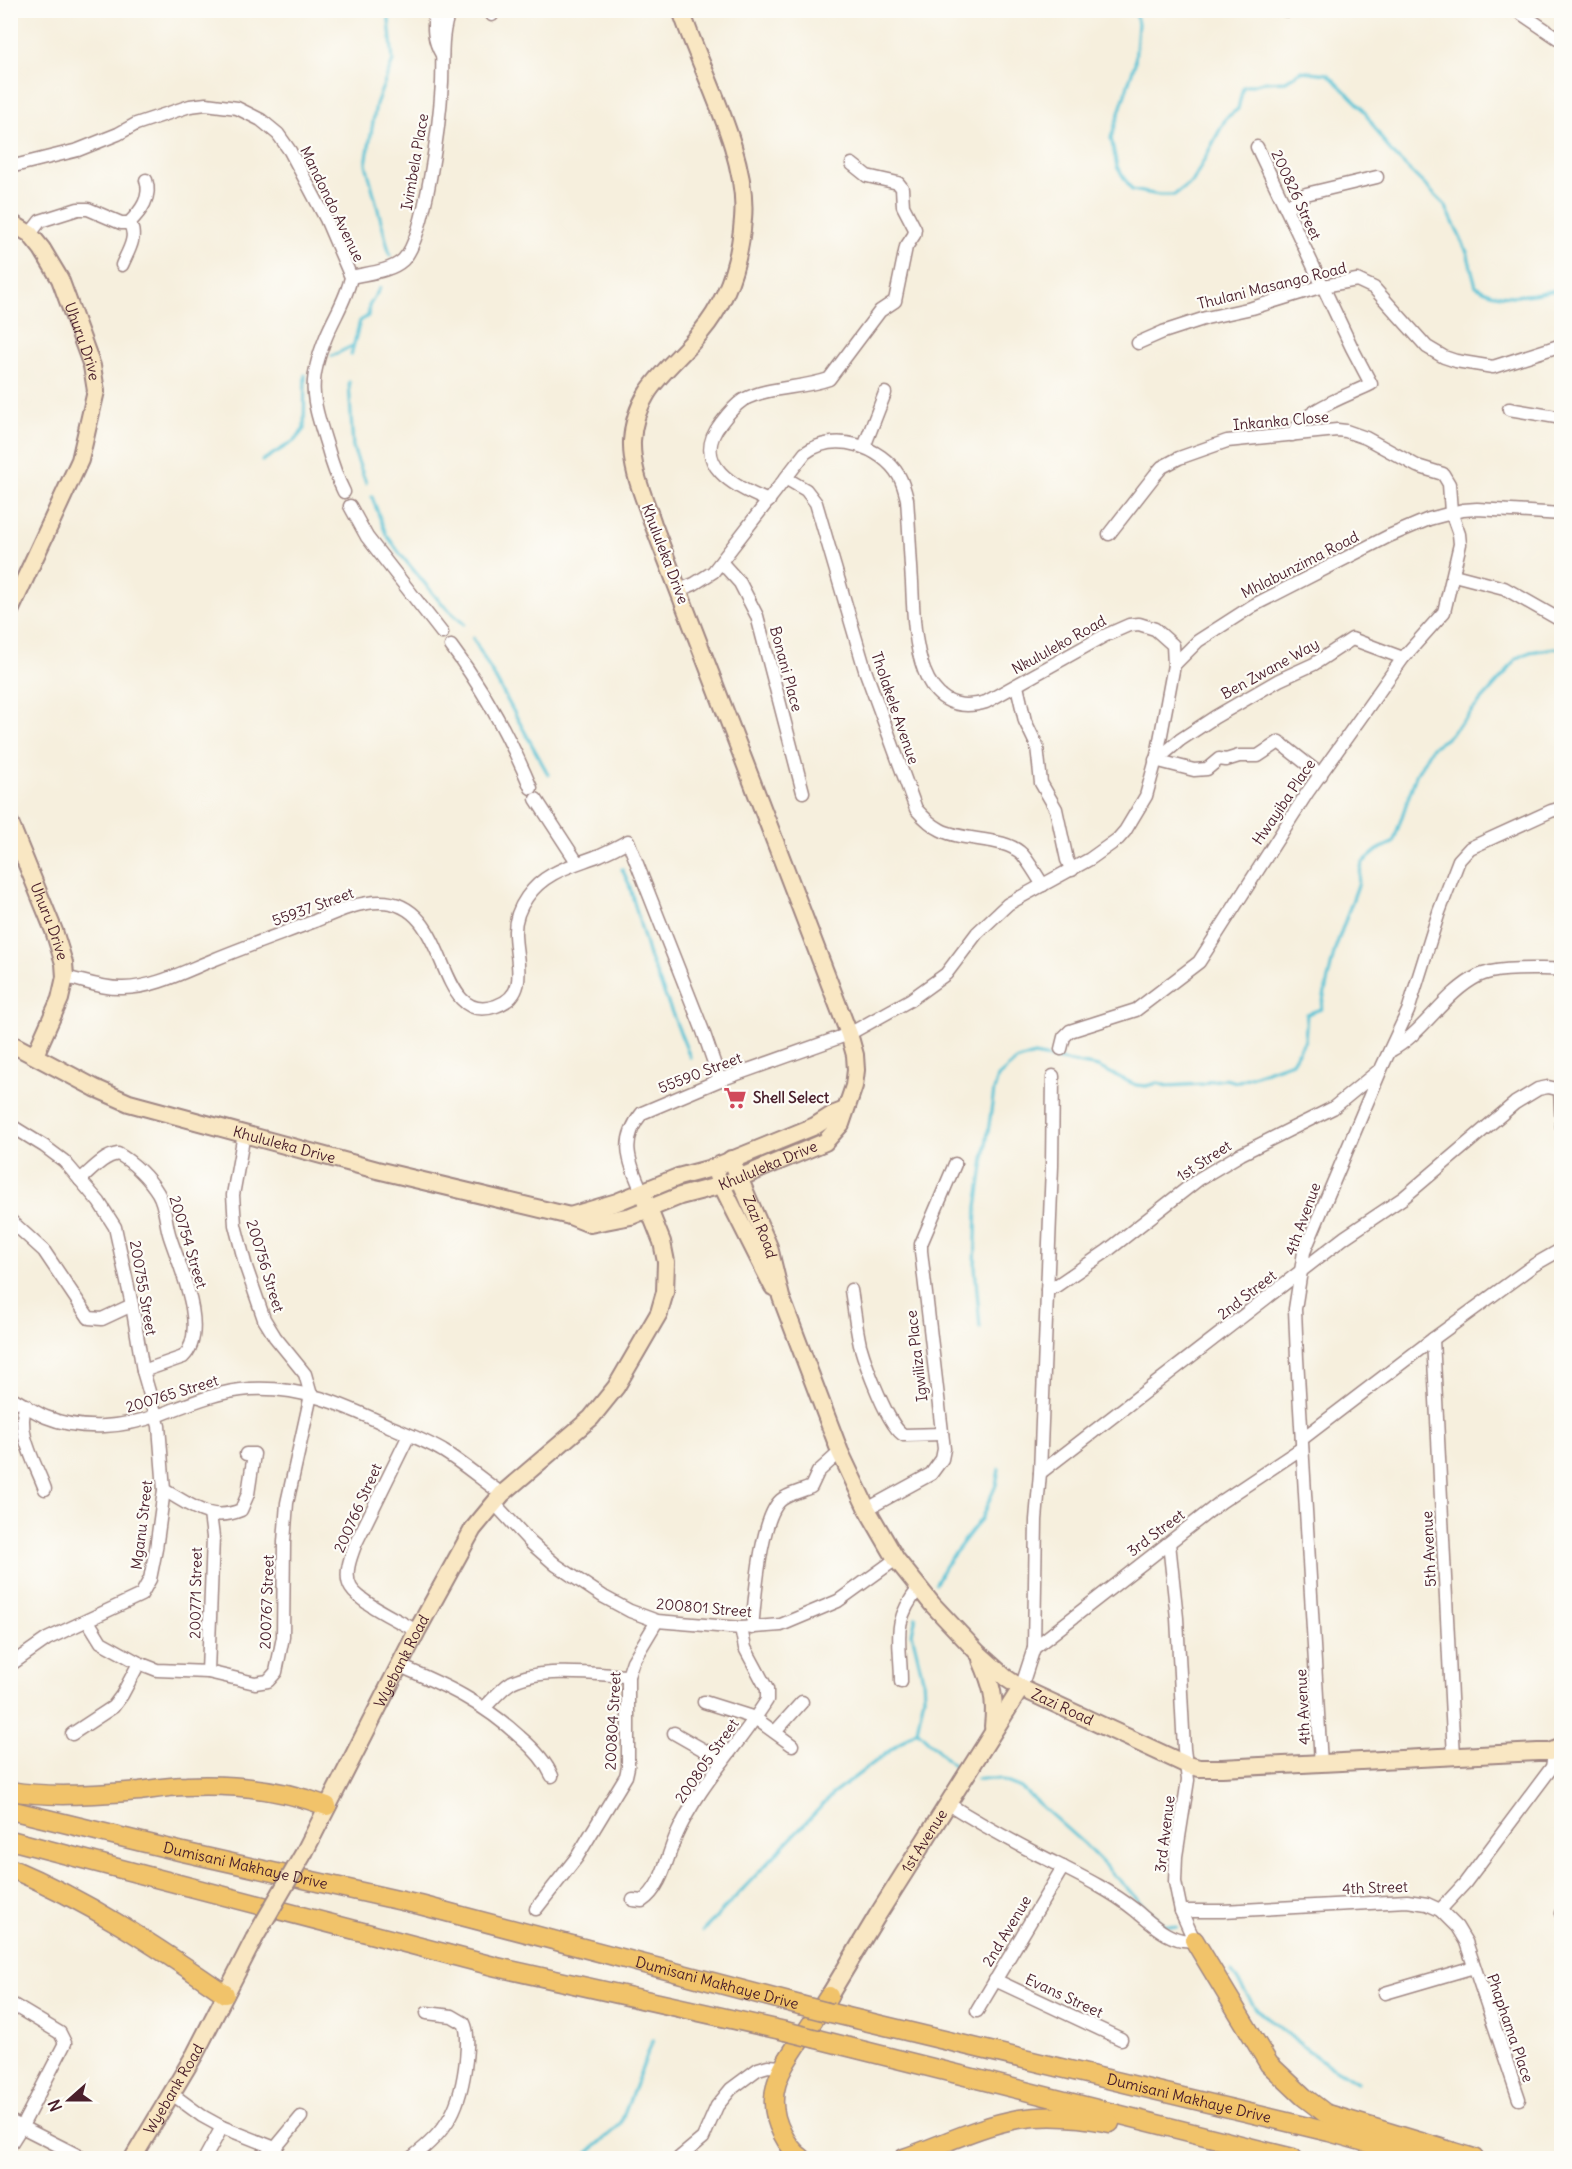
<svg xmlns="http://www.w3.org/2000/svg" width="1572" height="2169" font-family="Delius,sans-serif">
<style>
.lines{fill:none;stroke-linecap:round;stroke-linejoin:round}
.stream{stroke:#58c2d5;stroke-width:3}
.street-casing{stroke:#a08784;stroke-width:15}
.secondary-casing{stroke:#a08784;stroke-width:20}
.primary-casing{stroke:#a08784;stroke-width:21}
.street{stroke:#fff;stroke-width:12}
.secondary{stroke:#f9e7c3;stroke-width:16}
.primary{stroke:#f1c36a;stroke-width:18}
.secondary-bridge-casing{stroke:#a08784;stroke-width:20;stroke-linecap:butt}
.primary-bridge-casing{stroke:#a08784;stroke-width:21;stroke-linecap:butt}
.secondary-bridge{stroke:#f9e7c3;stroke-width:16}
.primary-bridge{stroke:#f1c36a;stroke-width:18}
.labels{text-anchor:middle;stroke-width:4.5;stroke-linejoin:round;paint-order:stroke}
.street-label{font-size:15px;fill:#4a1f2b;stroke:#fdfcf7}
.poi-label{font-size:15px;font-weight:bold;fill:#4a1f2b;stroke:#fdfcf7;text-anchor:start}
</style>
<rect width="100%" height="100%" fill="#fdfcf7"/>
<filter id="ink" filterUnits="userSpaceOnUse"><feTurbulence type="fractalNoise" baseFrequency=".0167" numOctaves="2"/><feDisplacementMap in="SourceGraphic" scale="12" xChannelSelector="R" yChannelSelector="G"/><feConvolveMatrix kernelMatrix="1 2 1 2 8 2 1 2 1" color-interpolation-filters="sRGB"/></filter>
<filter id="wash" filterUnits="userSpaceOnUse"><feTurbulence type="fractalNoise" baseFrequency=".008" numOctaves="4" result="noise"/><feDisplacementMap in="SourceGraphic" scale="24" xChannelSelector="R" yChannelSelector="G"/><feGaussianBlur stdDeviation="1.35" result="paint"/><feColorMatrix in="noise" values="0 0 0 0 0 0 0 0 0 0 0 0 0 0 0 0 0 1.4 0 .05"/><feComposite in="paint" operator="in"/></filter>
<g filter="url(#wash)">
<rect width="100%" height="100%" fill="#f6efdd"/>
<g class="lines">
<g class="stream">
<polyline points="388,10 393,61 376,104 366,164 390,255"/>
<path d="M1135,10L1138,24L1135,63L1111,138L1117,167L1132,190L1159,195H1174L1193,181L1226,118L1238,109L1243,87L1264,82L1286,81L1301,71L1328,74L1362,108L1390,151L1445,205L1467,252L1476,286C1502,303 1532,294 1562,289"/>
<polyline points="351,355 360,321 368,316 369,306 380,288"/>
<polyline points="332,356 352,346"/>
<polyline points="349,382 353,448 366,483"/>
<polyline points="262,461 294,441 304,429 305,375"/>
<polyline points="372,497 386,534 401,555 441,603 464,624"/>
<polyline points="473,638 548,774"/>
<polyline points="622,869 629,884 649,956 690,1057"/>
<polyline points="980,1328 975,1267 977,1207 994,1091 998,1077 1016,1061 1034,1055 1098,1067 1136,1085 1146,1086 1158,1083 1167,1086 1203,1084 1211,1081 1225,1079 1236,1082 1292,1062 1305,1040 1307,1014 1321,1009 1335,949 1358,885 1362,863 1379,849 1393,843 1416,775 1432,747 1445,739 1463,721 1504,675 1516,659 1530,652 1555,648 1562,650"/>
<polyline points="936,1583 944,1567 981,1519 996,1485 999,1469"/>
<polyline points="917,1730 957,1769"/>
<polyline points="977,1779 998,1779 1021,1788 1084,1844 1163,1925 1177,1927"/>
<polyline points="703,1931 834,1793 917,1730 924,1696 923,1679 912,1633 916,1617"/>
<polyline points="1232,1972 1257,2010 1318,2058 1357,2082"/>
<polyline points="582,2158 620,2125 653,2040"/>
</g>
</g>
</g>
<g filter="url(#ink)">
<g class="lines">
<g class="street-casing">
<g id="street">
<path d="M435,10C433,28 433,40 442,55"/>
<polyline points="491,10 492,15"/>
<polyline points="1285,10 1308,10"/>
<polyline points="1516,10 1562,41"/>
<path d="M1257,147L1352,348L1371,384C1345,397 1306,408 1292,435"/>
<path d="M10,167L78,150L118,134L136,124L190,106L206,104L237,108L261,120L278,134L290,151L326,219L351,277C347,298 334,317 326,337C306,386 313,400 328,449C332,464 337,478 344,492"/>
<polyline points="1286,208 1306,194 1377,177"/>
<path d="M129,223C141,211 152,197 146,180"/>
<polyline points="30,234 40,221 78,209 88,209 121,223 129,223"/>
<path d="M122,265C127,253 139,236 129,223"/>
<path d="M351,277C367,273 390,272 403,260C426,238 440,118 442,83C443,59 440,33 450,10"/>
<polyline points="1138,343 1163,332 1206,318 1252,308 1323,286 1357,280 1374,288 1427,347 1444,357 1456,361 1493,367 1562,345"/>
<polyline points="1509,409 1562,418"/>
<polyline points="864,447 885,393"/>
<path d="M787,479L806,490L816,503L865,670L916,809C923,817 931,825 941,830C964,842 1004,836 1022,854C1030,863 1036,875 1043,885"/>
<path d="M769,501C736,488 689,464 721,423C727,415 734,406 743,400C769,386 801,389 829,379L880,311L895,301L906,247L914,235L915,229L903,206L902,188L898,183L867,176L852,164"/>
<polyline points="350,506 367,537 442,633"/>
<polyline points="722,563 740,583 757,616 803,792"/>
<polyline points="1454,575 1504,588 1562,621"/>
<path d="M451,646C485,691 509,736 531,788"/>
<polyline points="1174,665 1198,641 1254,605 1389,536 1429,519 1463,510 1477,509 1562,514"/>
<polyline points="1017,686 1025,721 1037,746 1041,783 1056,809 1067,860 1072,870"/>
<polyline points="1157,756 1166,752 1180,740 1215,717 1279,680 1314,664 1352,639 1403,658"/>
<polyline points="1155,760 1194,770 1207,769 1219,759 1226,760 1239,756 1258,756 1279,742 1321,775"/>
<polyline points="536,799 577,862"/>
<path d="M65,977C84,981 104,989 123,988C154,988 185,971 213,960C247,946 281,934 315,921C336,912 357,902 380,902C453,902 433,1028 496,1006C532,994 514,957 515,931C515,919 520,907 527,897C545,871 572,866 600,855C609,851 619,846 628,841L703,1031L720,1080"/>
<polyline points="1061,1049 1064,1037 1070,1031 1136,1010 1199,962 1307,793 1403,658 1444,612 1460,544 1459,534 1451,512 1449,484 1443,474 1417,466 1366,438 1346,431 1337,430 1227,441 1179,458 1162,467 1155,475 1109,534"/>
<path d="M1390,1051C1424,1033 1443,994 1478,976C1499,966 1539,970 1562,969"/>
<polyline points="1560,1090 1562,1128"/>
<polyline points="10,1125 44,1146 64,1161 99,1202 115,1227 132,1305 143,1371 159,1426 164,1490 156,1549 150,1579 141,1595 47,1639 10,1665"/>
<path d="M80,1180C91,1171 103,1156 118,1154C133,1162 149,1178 158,1193C166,1206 165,1223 170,1237C179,1265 210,1332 183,1357L143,1371"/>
<path d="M642,1192C629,1161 619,1141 642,1113L720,1080L849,1034L910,1000L946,974L977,933L1008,904L1090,859L1118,839L1125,831L1146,796L1157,756L1174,665L1173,645L1155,629L1139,624L1129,625L1104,636L986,702C914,723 914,627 912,582C910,554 909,526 907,499C905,491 903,483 899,476C881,446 835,431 805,453L713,572L694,584L679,590"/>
<polyline points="10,1220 44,1251 89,1318 102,1319 132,1305"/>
<path d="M851,1290C854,1308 856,1327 860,1345C865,1363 889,1429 904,1435L942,1434"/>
<polyline points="1047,1290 1056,1286 1107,1251 1199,1179 1241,1154 1333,1108 1377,1072"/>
<polyline points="1433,1339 1454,1757"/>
<path d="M10,1397C22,1403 34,1412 46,1417C83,1432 126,1427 162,1414C191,1403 219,1391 250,1389C302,1386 343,1405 389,1426C407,1434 426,1441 443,1451C464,1464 482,1480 502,1494"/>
<path d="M26,1405C15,1431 36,1464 45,1489"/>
<path d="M409,1435L356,1543C351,1556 343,1575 351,1588C360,1603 401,1622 417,1631"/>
<polyline points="1302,1439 1433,1339 1534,1265 1562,1249"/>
<polyline points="1040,1473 1345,1237 1403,1198 1515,1103 1538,1089 1548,1087 1562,1090"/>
<path d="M164,1490C191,1505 210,1523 241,1510L248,1494L254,1454H246"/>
<polyline points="494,1503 531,1543 556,1565 604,1597 630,1611 657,1621 741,1628 781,1625 838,1601 896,1559"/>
<polyline points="867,1509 931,1474 942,1459 944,1449 921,1251 921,1244 955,1164"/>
<polyline points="88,1621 101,1642 139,1663 157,1670 208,1672 255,1683 268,1681 276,1672 283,1637 284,1542 287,1503 311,1395 305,1374 275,1337 264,1319 246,1267 235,1225 233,1195 244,1134"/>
<path d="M752,1628C755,1600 760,1518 781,1500C788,1494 802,1491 811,1487L818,1472L840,1452"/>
<polyline points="1034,1648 1221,1502 1302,1448"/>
<path d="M400,1666C447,1686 482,1702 520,1737C533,1748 545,1760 552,1776"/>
<polyline points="208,1672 213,1537 210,1514"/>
<path d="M901,1682C901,1641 890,1624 919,1588"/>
<polyline points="1021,1688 1034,1648 1036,1520 1040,1473 1052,1166 1053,1076"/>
<polyline points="704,1702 755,1718 792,1745"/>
<path d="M485,1707C493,1699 502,1688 512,1682C541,1667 595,1674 628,1676"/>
<polyline points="775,1732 802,1702"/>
<polyline points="674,1733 723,1761"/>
<polyline points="72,1734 113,1707 122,1695 139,1663"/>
<polyline points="1321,1764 1297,1358 1295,1309 1304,1252 1382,1067 1408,1011 1439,912 1459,860 1470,848 1551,811 1562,808"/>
<path d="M947,1803C977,1822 1008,1839 1039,1855C1072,1872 1106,1887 1135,1910C1151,1923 1171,1944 1194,1940L1181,1911L1175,1882L1176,1856L1188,1780L1184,1749L1177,1618L1169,1543"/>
<path d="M633,1900L642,1901C662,1888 667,1856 676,1836C698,1786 738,1746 767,1700V1689L745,1648L741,1628"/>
<polyline points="536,1909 577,1857 626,1776 628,1767 628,1676 633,1661 657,1621"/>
<polyline points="1440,1910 1457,1927 1466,1942 1519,2099"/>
<polyline points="1181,1911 1223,1911 1407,1901 1427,1904 1440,1910 1465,1883 1552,1767 1555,1749"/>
<polyline points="1561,1913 1562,1915"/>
<polyline points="995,1980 1121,2039"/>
<polyline points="1385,1993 1474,1967"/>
<polyline points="10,2003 60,2033 65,2043 22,2126 10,2145"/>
<polyline points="977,2011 1063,1867"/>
<polyline points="172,2094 202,2116 222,2127 275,2148"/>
<polyline points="10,2121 83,2158"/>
<polyline points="205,2158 222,2127"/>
<polyline points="267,2158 301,2117"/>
<path d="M411,2158C449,2130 461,2106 466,2060C467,2048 469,2033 464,2023L452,2016L427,2013"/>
<polyline points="679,2158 703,2138 717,2106 731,2089 758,2069 768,2066 782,2067"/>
</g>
</g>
<g class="secondary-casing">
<g id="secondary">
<path id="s1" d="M10,222L30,234L42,249L60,279L92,366L96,391L80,460L10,611"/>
<path id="s2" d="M10,823L54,931L64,963L65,977L60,999L35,1055"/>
<path id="s3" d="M10,1043L95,1088L129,1103L377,1170L570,1216L590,1224L631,1216L680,1196L722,1185L825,1142L841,1124L854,1086L856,1070L855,1055L849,1034L653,524C644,497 631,470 632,441C635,388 671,369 701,332C728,300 740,260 743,219C749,155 701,72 681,10"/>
<path id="s4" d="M731,1159L769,1247L781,1297L840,1452L867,1509L896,1559L932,1604L978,1653L1006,1678L1021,1688L1185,1764L1199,1768H1222L1538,1752H1549L1562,1747"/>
<polyline points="717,1176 773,1287"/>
<polyline points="570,1216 617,1202 678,1177 712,1168 815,1126 832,1115 845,1110"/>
<path d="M981,1660C992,1685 996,1699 993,1727"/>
<path id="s5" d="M305,1851L417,1631L473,1529L502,1494L591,1418L616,1387L659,1313L665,1292L666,1262L662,1242L642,1192"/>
<path id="s6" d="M829,1996L877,1916L1021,1688"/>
<path id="s7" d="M133,2158L195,2054L254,1939"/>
</g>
</g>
<g class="primary-casing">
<g id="primary">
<path d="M10,1791C53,1798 97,1794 140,1791C155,1789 170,1786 186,1786C233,1784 282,1789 327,1806"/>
<path id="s8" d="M10,1810L183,1852L420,1905L800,2005"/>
<polyline points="10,1840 497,1967 785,2031"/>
<path d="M10,1868C88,1901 156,1946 225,1994"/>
<polyline points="1194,1940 1269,2064 1304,2097 1325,2113 1474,2158"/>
<path id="s9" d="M831,2013L1329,2132L1422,2158"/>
<polyline points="817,2039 1293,2158"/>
<path d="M802,2158C793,2152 787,2143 782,2133C763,2096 780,2070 801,2039C811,2025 820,2010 829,1996"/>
<path d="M904,2158C942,2145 979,2126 1018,2119C1048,2114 1081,2117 1110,2123"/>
</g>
</g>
<use href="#street" class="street"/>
<use href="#secondary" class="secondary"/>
<use href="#primary" class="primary"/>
<g class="secondary-bridge-casing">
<polyline id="secondary-bridge" points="254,1939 305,1851"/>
</g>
<g class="primary-bridge-casing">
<g id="primary-bridge">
<polyline points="800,2005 831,2013"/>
<polyline points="785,2031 817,2039"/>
</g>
</g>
<use href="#secondary-bridge" class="secondary-bridge"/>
<use href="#primary-bridge" class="primary-bridge"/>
</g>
</g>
<defs>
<g id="supermarket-bare" transform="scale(1.8)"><path d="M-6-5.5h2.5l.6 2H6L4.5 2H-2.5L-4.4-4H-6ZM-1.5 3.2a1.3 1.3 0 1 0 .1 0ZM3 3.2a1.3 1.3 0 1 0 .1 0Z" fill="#d1495b" stroke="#fdfcf7" stroke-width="2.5" paint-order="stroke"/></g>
</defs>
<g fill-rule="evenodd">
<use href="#supermarket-bare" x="735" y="1098"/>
</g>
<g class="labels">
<g class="street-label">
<text transform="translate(415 162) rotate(-80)" y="5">Ivimbela Place</text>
<text transform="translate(1296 195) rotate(65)" y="5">200826 Street</text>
<text transform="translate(332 204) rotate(64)" y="5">Mandondo Avenue</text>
<text transform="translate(1272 286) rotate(-14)" y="5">Thulani Masango Road</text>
<text dy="5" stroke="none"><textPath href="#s1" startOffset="144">Uhuru Drive</textPath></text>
<text transform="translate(1281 421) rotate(-5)" y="5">Inkanka Close</text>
<text transform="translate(665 554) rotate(69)" y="5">Khululeka Drive</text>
<text transform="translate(1300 565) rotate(-27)" y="5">Mhlabunzima Road</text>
<text transform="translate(1059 645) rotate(-29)" y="5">Nkululeko Road</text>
<text transform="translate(786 669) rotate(75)" y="5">Bonani Place</text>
<text transform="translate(1270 669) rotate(-29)" y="5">Ben Zwane Way</text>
<text transform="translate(895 708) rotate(71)" y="5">Tholakele Avenue</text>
<text transform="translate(1284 802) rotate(-56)" y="5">Hwayiba Place</text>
<text transform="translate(313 907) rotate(-20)" y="5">55937 Street</text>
<text dy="5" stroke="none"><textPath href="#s2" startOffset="106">Uhuru Drive</textPath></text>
<text transform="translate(700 1073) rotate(-21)" y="5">55590 Street</text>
<text dy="5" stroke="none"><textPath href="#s3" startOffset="294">Khululeka Drive</textPath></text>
<text transform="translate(1204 1161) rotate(-33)" y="5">1st Street</text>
<text dy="5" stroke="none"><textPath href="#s3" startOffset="798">Khululeka Drive</textPath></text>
<text transform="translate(1303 1219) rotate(-70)" y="5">4th Avenue</text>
<text dy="5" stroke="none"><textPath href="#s4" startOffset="74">Zazi Road</textPath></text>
<text transform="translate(188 1242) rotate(73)" y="5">200754 Street</text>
<text transform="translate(265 1266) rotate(73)" y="5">200756 Street</text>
<text transform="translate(143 1288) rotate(80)" y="5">200755 Street</text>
<text transform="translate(1247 1295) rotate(-38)" y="5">2nd Street</text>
<text transform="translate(917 1356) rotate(-97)" y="5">Igwiliza Place</text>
<text transform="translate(172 1394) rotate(-17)" y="5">200765 Street</text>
<text transform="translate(358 1508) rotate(-66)" y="5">200766 Street</text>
<text transform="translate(142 1525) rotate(-83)" y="5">Mganu Street</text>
<text transform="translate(1156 1533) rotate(-37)" y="5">3rd Street</text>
<text transform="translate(1429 1549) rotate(-93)" y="5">5th Avenue</text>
<text transform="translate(196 1593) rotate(-89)" y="5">200771 Street</text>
<text transform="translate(267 1602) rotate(-88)" y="5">200767 Street</text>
<text transform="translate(704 1608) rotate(5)" y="5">200801 Street</text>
<text dy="5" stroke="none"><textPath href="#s5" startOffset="213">Wyebank Road</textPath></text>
<text transform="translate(1303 1707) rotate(-93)" y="5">4th Avenue</text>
<text dy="5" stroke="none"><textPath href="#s4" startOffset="660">Zazi Road</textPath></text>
<text transform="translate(613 1721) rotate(-87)" y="5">200804 Street</text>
<text transform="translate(707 1761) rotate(-55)" y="5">200805 Street</text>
<text transform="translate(1165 1834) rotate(-83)" y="5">3rd Avenue</text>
<text dy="5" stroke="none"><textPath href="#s6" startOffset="182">1st Avenue</textPath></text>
<text dy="5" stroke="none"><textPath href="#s8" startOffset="242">Dumisani Makhaye Drive</textPath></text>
<text transform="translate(1375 1888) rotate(-2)" y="5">4th Street</text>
<text transform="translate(1007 1931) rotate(-59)" y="5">2nd Avenue</text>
<text dy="5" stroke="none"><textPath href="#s8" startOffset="728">Dumisani Makhaye Drive</textPath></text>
<text transform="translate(1064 1996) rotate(25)" y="5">Evans Street</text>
<text transform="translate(1510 2028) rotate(71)" y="5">Phaphama Place</text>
<text dy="5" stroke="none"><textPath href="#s7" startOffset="80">Wyebank Road</textPath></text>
<text dy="5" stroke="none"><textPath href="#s9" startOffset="368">Dumisani Makhaye Drive</textPath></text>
</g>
<g class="poi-label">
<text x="753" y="1103">Shell Select</text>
</g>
</g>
<rect width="1572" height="2169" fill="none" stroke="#fdfcf7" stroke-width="36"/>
<g transform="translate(69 2100) rotate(249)" stroke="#fdfcf7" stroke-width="4.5" paint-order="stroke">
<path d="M0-4.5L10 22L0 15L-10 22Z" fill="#4a1f2b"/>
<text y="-9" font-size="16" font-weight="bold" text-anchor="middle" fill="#4a1f2b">N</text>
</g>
</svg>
